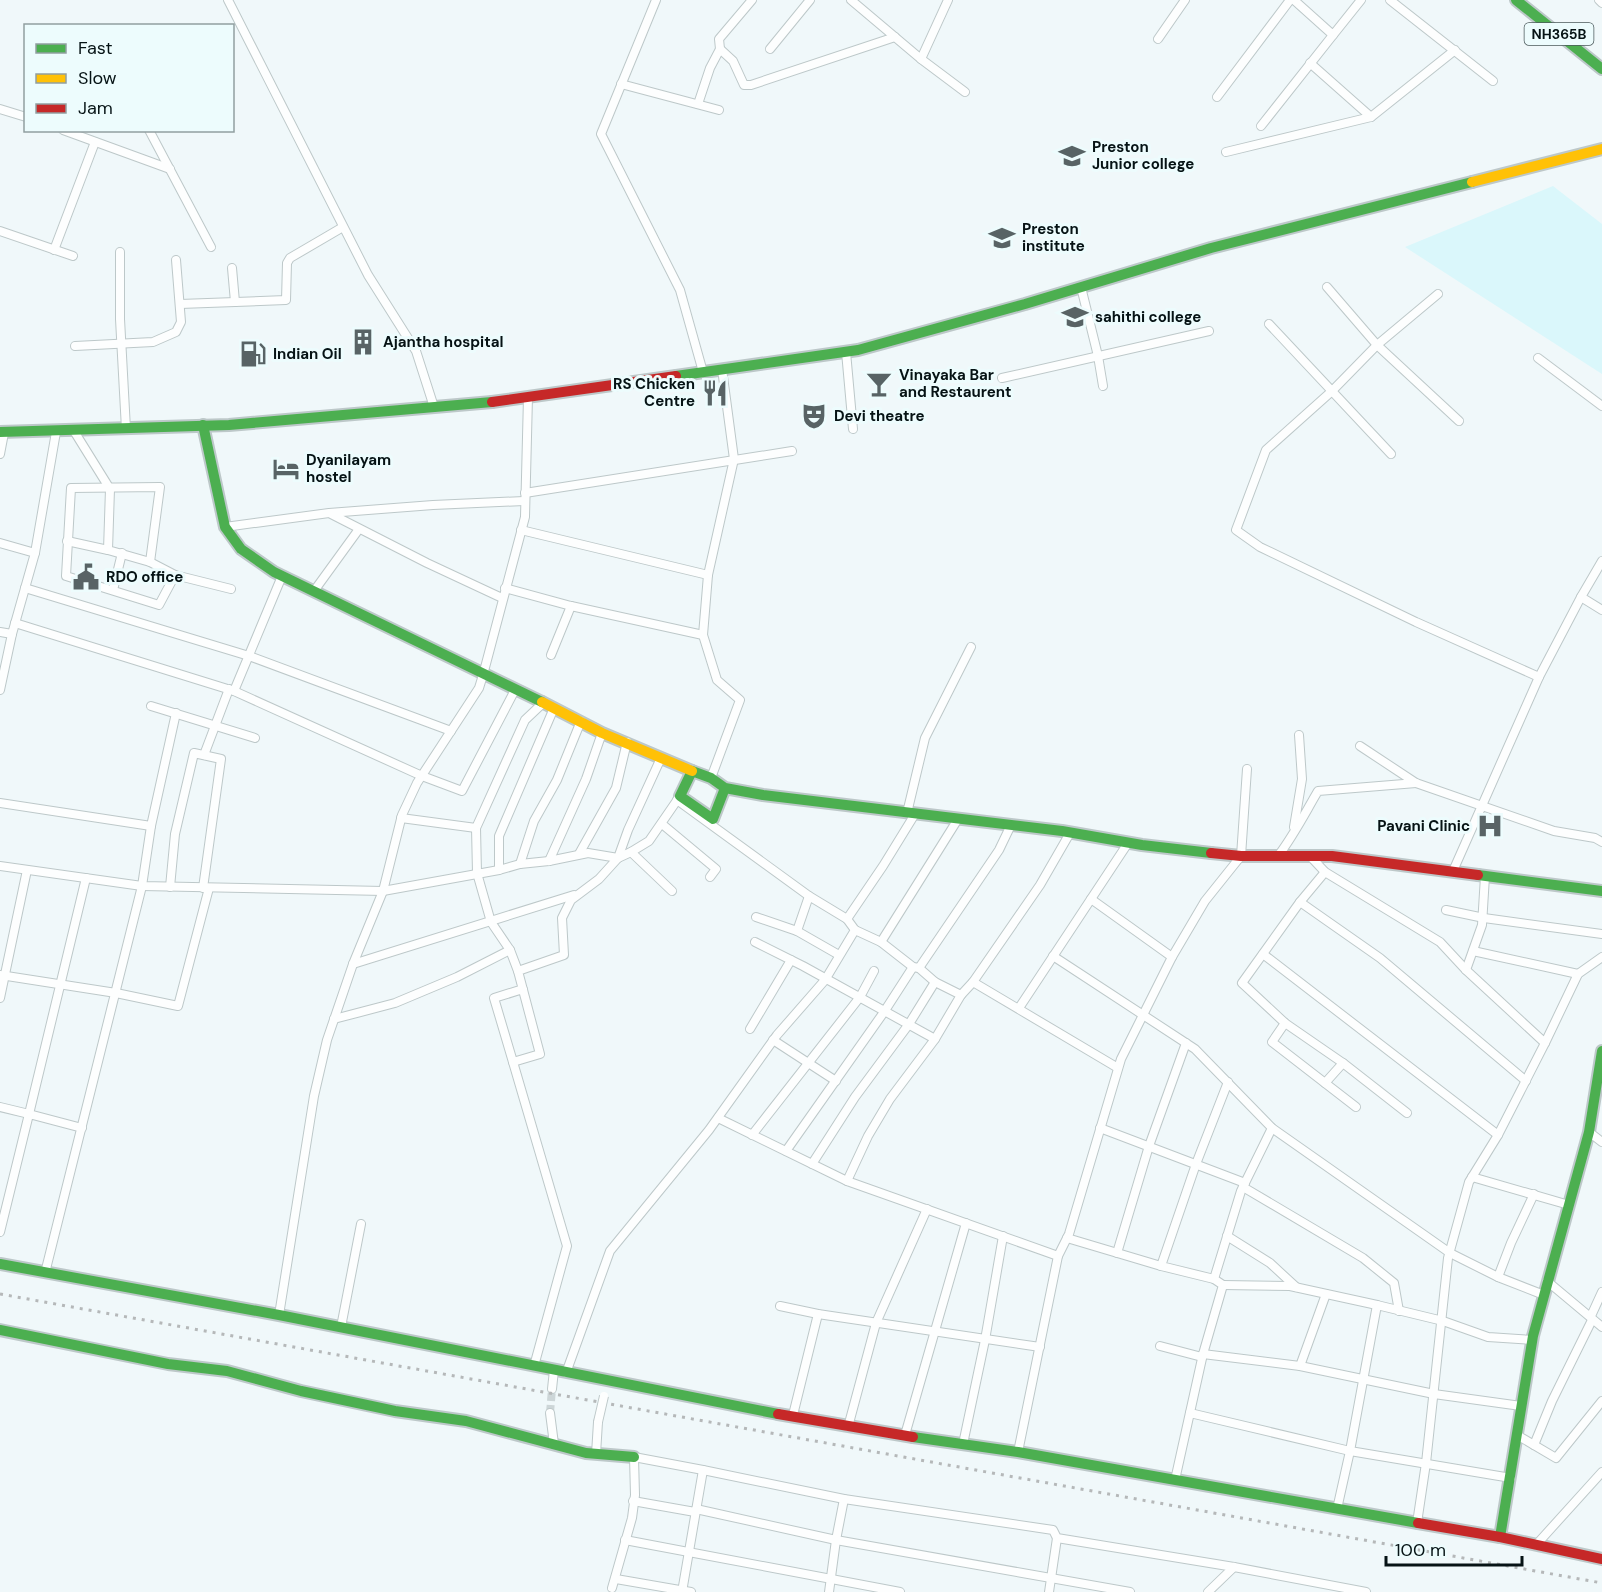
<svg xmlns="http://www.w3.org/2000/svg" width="1602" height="1592" font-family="'DM Sans',sans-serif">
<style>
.built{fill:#daf7fb}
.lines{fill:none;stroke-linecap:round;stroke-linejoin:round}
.street-tunnel{stroke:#cdd6d8;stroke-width:8;stroke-dasharray:8 4;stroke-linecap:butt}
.street-casing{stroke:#bdc8c9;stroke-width:10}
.fast-casing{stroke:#bdc8c9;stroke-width:14}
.slow-casing{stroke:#bdc8c9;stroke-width:14}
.jam-casing{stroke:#bdc8c9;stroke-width:14}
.street{stroke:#fdfefe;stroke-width:8}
.fast{stroke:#4caf50;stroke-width:10}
.slow{stroke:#ffc107;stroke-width:10}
.jam{stroke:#c62828;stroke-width:10}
.rail{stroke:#b5b8b9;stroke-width:3;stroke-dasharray:3 6;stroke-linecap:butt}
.street-bridge-casing{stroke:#bdc8c9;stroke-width:10;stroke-linecap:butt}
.street-bridge{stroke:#fdfefe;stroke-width:8}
.labels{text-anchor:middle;stroke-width:6;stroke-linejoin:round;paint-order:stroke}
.shield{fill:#edfcfd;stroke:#4b595b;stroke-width:1.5}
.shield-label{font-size:14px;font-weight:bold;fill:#061315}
.poi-label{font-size:15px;font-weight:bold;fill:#061315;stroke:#edfcfd;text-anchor:start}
</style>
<rect width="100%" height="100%" fill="#f0f8fa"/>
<polygon class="built" points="1553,186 1602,224 1602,374 1405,247"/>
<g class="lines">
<polyline class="street-tunnel" points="550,1413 552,1389"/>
<g class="street-casing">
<g id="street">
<polyline points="228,0 368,275 416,351 434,407"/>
<polyline points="656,0 601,134 680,290 703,372"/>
<polyline points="851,0 921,59 965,92"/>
<polyline points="1294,0 1333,35 1361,0"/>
<polyline points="1390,0 1493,81"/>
<polyline points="1599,0 1602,3"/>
<polyline points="1158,39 1185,0"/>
<polyline points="720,49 719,39 752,0"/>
<polyline points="770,49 810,0"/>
<polyline points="921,59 948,0"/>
<polyline points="1310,63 1371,117"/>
<polyline points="621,84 719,110"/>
<polyline points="1217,97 1290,0"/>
<polyline points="698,104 710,68 720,49 733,61 744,85 751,85 895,37"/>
<polyline points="0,109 26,117"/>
<polyline points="1261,126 1333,35"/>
<polyline points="63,130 170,169"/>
<polyline points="149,130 211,247"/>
<polyline points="1226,152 1371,117 1455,50"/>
<polyline points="0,231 73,256"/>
<polyline points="54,250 95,142"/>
<polyline points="120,252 120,319 126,429"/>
<polyline points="232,268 235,302"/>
<polyline points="1081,287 1098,356 1103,386"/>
<polyline points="1327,287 1377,345 1459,421"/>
<polyline points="1438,294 1377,345 1332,391 1266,450 1236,530 1260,547 1416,622 1539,677"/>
<polyline points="180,304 286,300 287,263 290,258 343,227"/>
<polyline points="1269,324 1391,454"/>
<polyline points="75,346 153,342 176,332 181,322 176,260"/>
<polyline points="846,352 853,429"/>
<polyline points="1538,358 1602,406"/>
<polyline points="1002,378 1209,331"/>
<polyline points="74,431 110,489 108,550 150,562 175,575 231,589"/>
<polyline points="0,454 4,433"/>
<polyline points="525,493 792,451"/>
<polyline points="331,514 427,563 502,598"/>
<polyline points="225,527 329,513 433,505 524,501"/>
<polyline points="521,530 708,575"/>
<polyline points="67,541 108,550"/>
<polyline points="0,543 35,553"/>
<polyline points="1602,561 1581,597 1602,610"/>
<polyline points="150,562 160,487 71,488 66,576 159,605 175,575"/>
<polyline points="25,588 249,656 451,731"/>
<polyline points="505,588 571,606 703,635"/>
<polyline points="113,590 122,553"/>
<polyline points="314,591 359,529"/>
<polyline points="15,623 234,691 422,776 462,791 515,690"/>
<polyline points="0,632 12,634"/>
<polyline points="551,655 571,606"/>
<polyline points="0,690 12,634 35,553 56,432"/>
<polyline points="234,691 282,576"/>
<polyline points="151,706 255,738"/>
<polyline points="1360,746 1416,783 1554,831 1595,838 1602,842"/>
<polyline points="204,755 229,689"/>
<polyline points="711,778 740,700 717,680 703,635 708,575 734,459 722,369"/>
<polyline points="677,800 809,896"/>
<polyline points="0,803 151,826 176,713"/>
<polyline points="907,813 925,738 971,647"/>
<polyline points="401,818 476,828 525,720 543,703"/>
<polyline points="662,824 716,869 710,877"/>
<polyline points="1294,827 1302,779 1299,735"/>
<polyline points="476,828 477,873 491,922 510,950 518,971"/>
<polyline points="631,852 672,891"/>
<polyline points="579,854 616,788 627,742"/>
<path d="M1278,856C1294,835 1305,813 1318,791L1416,783"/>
<polyline points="1310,856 1325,872 1440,942 1466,970 1545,1043 1578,974 1602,957"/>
<polyline points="549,861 586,779 602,733"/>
<polyline points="520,864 534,821 557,780 581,721"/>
<polyline points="0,866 142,886 383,891 499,870 520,864 549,861 588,853 618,858 631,852 649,841 680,796"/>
<polyline points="499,870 499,836 554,708"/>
<polyline points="1453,871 1539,677 1581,597"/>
<polyline points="1325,872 1300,902 1380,958 1526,1081"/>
<polyline points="170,887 175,834 194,753 221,759 203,888"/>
<polyline points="1091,899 1172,957"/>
<polyline points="1300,902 1242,983 1285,1023 1343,1063 1407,1113"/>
<polyline points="1446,910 1484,918 1602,934"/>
<polyline points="756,917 797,931 839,955"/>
<polyline points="855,930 881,942 913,967 919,968 935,982 961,995 973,982 1118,1068"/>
<polyline points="797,931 809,896 847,919"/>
<polyline points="755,942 803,966 935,1039 961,995"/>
<polyline points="881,942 958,819"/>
<polyline points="1473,951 1578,974"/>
<polyline points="1263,954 1498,1135"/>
<polyline points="1053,956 1195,1049 1272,1128 1450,1253 1498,1277 1544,1295"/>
<polyline points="353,964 574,895"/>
<polyline points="919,968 999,850 1011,825"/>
<polyline points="1466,970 1482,925 1485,876"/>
<polyline points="0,975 116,993 178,1006 209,888"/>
<polyline points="973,982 1040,885 1070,833"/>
<polyline points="523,989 494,998 513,1062 540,1054 518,971 564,955 562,918 571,900 599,879 618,858 628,830 661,758"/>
<polyline points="0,998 27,870"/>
<polyline points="1019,1008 1128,843"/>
<polyline points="334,1019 395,1003 457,977 510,950"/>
<polyline points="1285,1023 1272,1042 1356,1107"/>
<polyline points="750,1029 791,960"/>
<polyline points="773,1040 836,1081"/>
<polyline points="513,1062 567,1246 534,1366"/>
<polyline points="1325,1083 1343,1063"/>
<polyline points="0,1107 29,1114 86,878"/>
<polyline points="718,1118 847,1181 868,1136 890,1099 935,1039"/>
<polyline points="1100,1128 1245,1183"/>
<polyline points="1589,1132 1602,1142"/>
<polyline points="752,1135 860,997 874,971"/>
<polyline points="786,1151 884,1012 913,967"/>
<polyline points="812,1164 855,1097 909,1024 935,982"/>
<polyline points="1472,1177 1569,1205"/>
<polyline points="847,1181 1058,1256"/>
<polyline points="1243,1187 1363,1258 1394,1283 1399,1311"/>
<polyline points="0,1232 29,1114 82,1128"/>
<polyline points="1227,1236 1270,1263 1296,1287"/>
<polyline points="1067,1238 1161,1266"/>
<polyline points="1117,1253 1149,1146 1186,1043"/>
<polyline points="45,1273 142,886 151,826"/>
<polyline points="1498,1277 1511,1243 1534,1194"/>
<polyline points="1214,1279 1161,1266 1196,1164 1228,1082"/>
<polyline points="1547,1281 1602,1327"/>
<polyline points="1223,1285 1290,1286 1377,1305"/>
<polyline points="780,1306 818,1314 1040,1347"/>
<polyline points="279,1315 314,1096 327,1040 353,964 383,891 402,815 417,783 479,688 483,675 525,517 528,397"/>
<polyline points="1591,1316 1602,1292"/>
<polyline points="341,1327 361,1224"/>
<polyline points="1160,1346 1202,1357"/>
<polyline points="1203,1354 1300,1366 1434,1394 1521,1406"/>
<polyline points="1300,1366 1326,1294"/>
<polyline points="566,1373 610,1251 709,1130 777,1035 825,980 855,930 847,919 883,866 915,814"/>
<polyline points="552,1389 554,1370"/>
<polyline points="550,1413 554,1444"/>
<polyline points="1190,1413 1350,1451 1511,1478"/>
<polyline points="793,1415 818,1314"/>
<polyline points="848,1427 876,1323 927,1209"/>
<polyline points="905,1435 966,1223"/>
<polyline points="1517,1435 1556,1458 1602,1401"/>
<polyline points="963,1444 985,1340 1003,1236"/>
<polyline points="1534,1445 1552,1401 1592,1320"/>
<polyline points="1018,1452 1058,1256 1069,1234 1121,1059 1172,957 1205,901 1241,856 1247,769"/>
<polyline points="596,1454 598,1422"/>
<polyline points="1175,1480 1203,1354 1223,1285 1214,1279 1241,1191 1272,1128"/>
<polyline points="633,1501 695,1512 696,1509 836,1540 1130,1592"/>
<polyline points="1337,1509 1350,1451 1377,1305 1443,1321 1488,1337 1533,1340"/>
<polyline points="1417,1523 1426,1463 1448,1258 1469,1182 1498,1135 1545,1043"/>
<polyline points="625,1540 900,1592"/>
<polyline points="1536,1545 1602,1472"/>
<polyline points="616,1579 691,1592"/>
<polyline points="612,1588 632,1518 635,1495 634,1457 703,1470 844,1499 1053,1530 1057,1538 1234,1567 1366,1592"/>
<polyline points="682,1592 703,1470"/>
<polyline points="829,1592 836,1540 844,1499"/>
<polyline points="1049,1592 1057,1538"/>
<polyline points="1208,1592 1234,1567"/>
</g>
</g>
<g class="fast-casing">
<g id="fast">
<polyline points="1516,0 1602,69"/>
<polyline points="676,376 858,350 1025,304 1211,248 1472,182"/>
<polyline points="203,425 225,527 241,549 274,572 542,702"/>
<polyline points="0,432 229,425 492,402"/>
<polyline points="725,788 713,819 680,796 692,771 711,778 725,788 763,795 1062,831 1142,845 1211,853"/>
<polyline points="1478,875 1602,891"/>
<polyline points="0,1264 279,1315 778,1414"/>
<polyline points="0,1330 168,1364 227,1371 301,1391 395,1411 466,1421 586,1453 634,1457"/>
<polyline points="913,1437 1018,1452 1418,1523"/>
<polyline points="1500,1537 1533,1336 1589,1132 1602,1051"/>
</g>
</g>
<g class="slow-casing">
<g id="slow">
<polyline points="1472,182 1602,149"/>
<polyline points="542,702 602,733 692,771"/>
</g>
</g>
<g class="jam-casing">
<g id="jam">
<polyline points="492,402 676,376"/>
<polyline points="1211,853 1241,856 1332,856 1478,875"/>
<polyline points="778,1414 913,1437"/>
<polyline points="1418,1523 1500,1537 1602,1559"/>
</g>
</g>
<use href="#street" class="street"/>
<use href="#fast" class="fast"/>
<use href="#slow" class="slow"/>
<use href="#jam" class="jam"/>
<polyline class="rail" points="0,1294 1602,1583"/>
<g class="street-bridge-casing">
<polyline id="street-bridge" points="598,1422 604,1396"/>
</g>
<use href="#street-bridge" class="street-bridge"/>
</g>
<defs>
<g id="university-bare" transform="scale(2.07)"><path d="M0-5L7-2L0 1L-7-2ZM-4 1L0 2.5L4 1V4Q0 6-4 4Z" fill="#586365" stroke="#edfcfd" stroke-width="2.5" paint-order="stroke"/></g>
<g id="building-bare" transform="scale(2.07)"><path d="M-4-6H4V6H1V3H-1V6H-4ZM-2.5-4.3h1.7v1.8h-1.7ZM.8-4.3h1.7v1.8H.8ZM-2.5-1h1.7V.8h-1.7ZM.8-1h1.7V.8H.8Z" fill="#586365" stroke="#edfcfd" stroke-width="2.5" paint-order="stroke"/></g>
<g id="fuel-bare" transform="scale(2.07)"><path d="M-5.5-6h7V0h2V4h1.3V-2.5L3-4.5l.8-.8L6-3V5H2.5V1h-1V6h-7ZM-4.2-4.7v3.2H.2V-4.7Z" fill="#586365" stroke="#edfcfd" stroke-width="2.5" paint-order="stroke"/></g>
<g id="bar-bare" transform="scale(2.07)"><path d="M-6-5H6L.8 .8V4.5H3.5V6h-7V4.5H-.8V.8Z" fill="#586365" stroke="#edfcfd" stroke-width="2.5" paint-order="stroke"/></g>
<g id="restaurant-bare" transform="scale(2.07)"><path d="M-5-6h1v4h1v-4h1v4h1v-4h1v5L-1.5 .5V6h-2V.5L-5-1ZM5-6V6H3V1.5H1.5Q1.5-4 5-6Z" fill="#586365" stroke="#edfcfd" stroke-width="2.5" paint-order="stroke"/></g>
<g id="theatre-bare" transform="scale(2.07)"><path d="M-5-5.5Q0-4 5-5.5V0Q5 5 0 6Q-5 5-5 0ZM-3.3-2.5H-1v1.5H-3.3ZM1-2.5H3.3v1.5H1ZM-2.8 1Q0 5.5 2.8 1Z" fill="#586365" stroke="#edfcfd" stroke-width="2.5" paint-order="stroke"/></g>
<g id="hotel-bare" transform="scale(2.07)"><path d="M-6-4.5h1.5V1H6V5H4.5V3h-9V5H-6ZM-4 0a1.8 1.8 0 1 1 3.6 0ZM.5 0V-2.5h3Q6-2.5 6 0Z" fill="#586365" stroke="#edfcfd" stroke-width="2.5" paint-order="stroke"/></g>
<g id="civic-bare" transform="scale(2.07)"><path d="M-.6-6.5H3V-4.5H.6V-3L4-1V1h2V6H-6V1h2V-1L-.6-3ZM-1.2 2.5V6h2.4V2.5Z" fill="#586365" stroke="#edfcfd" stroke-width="2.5" paint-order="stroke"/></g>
<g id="hospital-bare" transform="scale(2.07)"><path d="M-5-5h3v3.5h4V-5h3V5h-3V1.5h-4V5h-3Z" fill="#586365" stroke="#edfcfd" stroke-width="2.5" paint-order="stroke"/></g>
</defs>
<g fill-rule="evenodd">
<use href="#university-bare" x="1072" y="156"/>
<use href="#university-bare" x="1002" y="238"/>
<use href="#university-bare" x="1075" y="317"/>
<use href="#building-bare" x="363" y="342"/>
<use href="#fuel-bare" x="253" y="354"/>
<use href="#bar-bare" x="879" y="384"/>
<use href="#restaurant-bare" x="715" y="393"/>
<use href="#theatre-bare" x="814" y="416"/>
<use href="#hotel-bare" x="286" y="469"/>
<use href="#civic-bare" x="86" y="577"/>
<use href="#hospital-bare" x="1490" y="826"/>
</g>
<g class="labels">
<rect class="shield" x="1524.5" y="23" width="69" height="22" rx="4.5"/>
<g class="shield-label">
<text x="1559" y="39">NH365B</text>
</g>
<g class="poi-label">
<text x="1092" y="152">Preston<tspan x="1092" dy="17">Junior college</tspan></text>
<text x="1022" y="234">Preston<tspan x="1022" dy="17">institute</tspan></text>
<text x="1095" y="322">sahithi college</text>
<text x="383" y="347">Ajantha hospital</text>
<text x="273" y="359">Indian Oil</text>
<text x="899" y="380">Vinayaka Bar<tspan x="899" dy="17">and Restaurent</tspan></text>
<text x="695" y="389" text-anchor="end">RS Chicken<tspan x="695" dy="17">Centre</tspan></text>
<text x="834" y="421">Devi theatre</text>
<text x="306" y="465">Dyanilayam<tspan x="306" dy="17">hostel</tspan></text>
<text x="106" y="582">RDO office</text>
<text x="1470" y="831" text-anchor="end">Pavani Clinic</text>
</g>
</g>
<rect x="24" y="24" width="210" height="108" fill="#edfcfd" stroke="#919fa0" stroke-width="1.5"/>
<rect x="36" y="44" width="30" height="9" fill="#4caf50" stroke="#919fa0" stroke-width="1.5"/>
<text x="78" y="54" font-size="18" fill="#061315">Fast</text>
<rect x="36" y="74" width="30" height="9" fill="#ffc107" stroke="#919fa0" stroke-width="1.5"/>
<text x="78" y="84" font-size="18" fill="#061315">Slow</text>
<rect x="36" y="104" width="30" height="9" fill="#c62828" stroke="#919fa0" stroke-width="1.5"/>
<text x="78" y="114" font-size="18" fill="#061315">Jam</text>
<path d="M1386 1556v9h136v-9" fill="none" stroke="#061315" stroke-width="3"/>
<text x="1395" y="1556" font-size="18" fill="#061315" stroke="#edfcfd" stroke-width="4.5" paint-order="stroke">100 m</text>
</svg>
